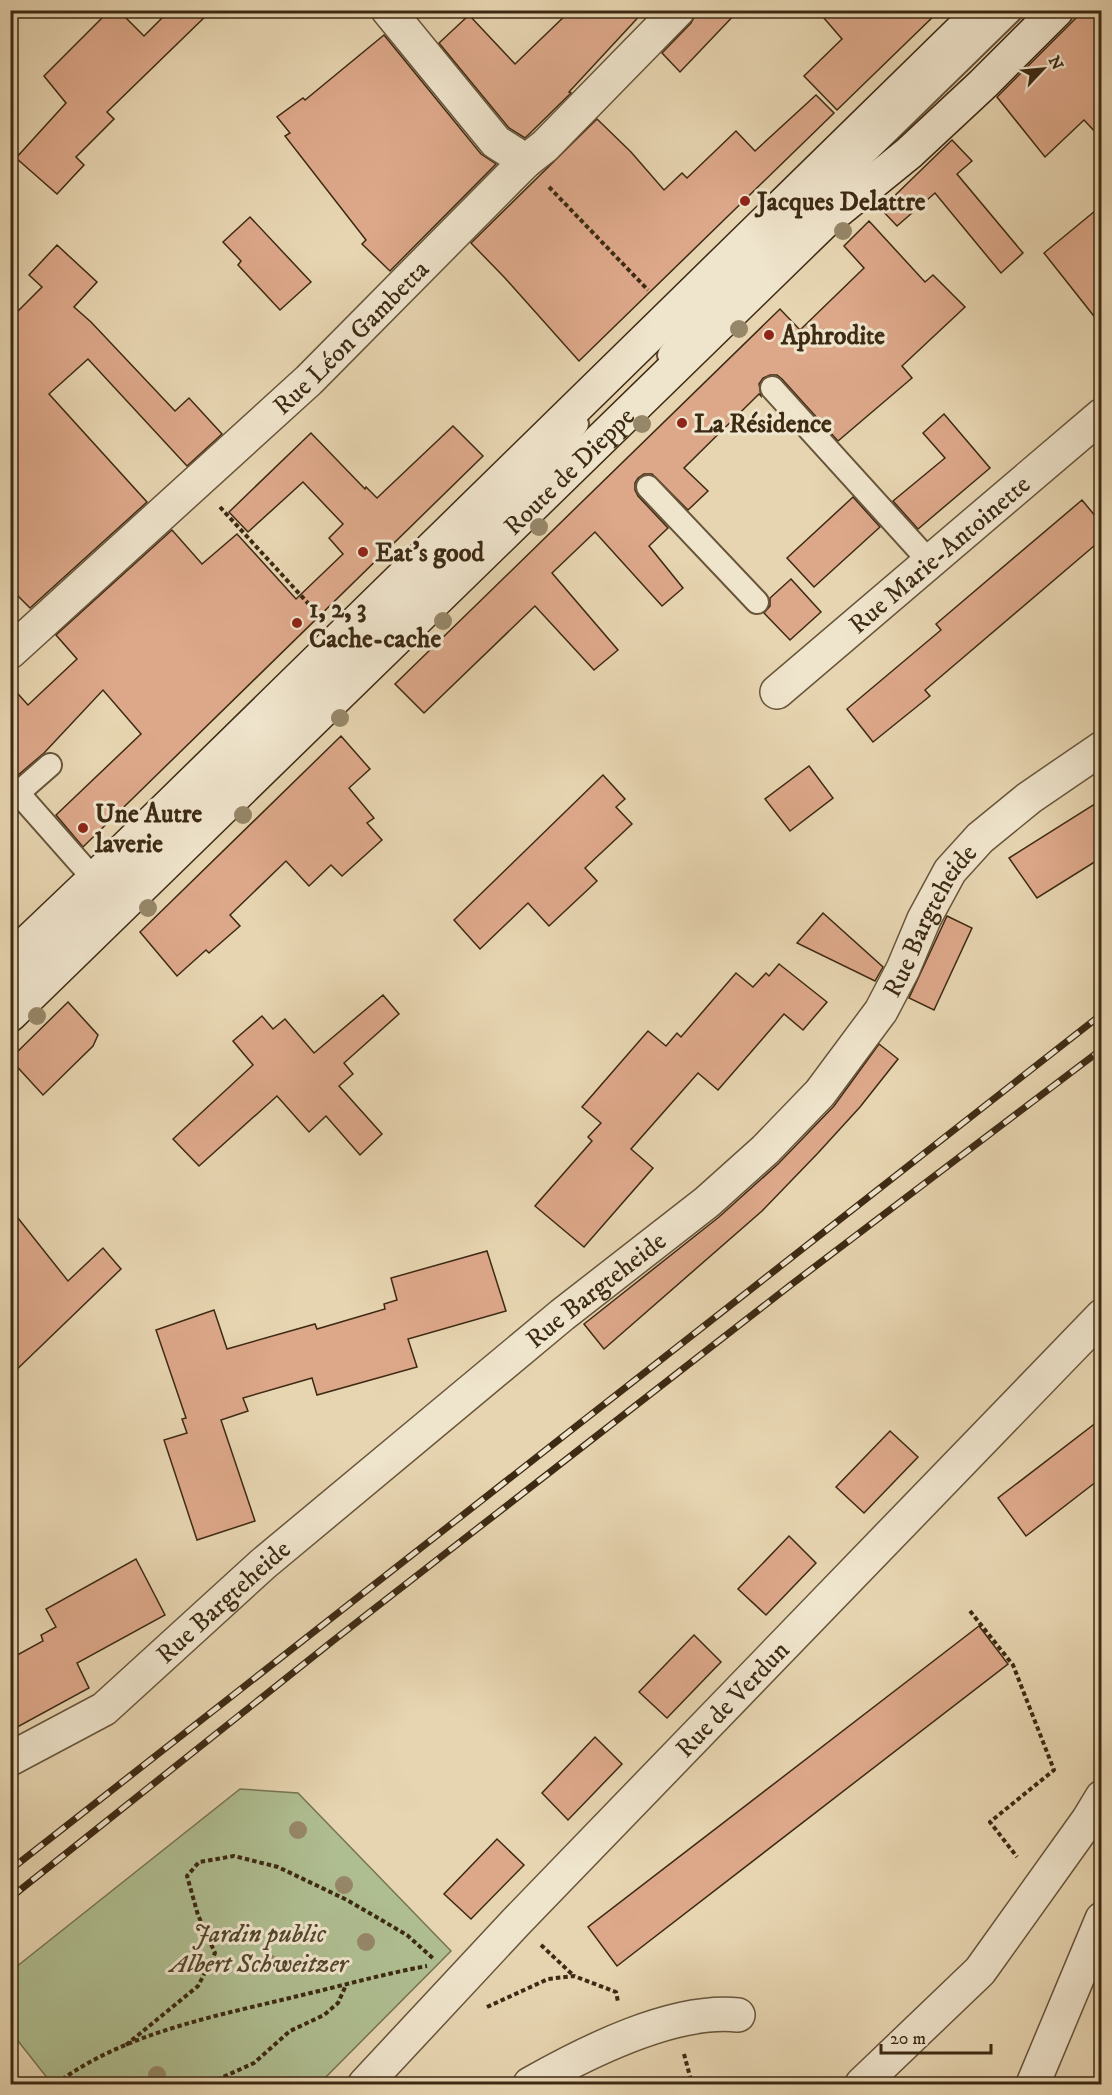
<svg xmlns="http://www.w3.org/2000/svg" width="1112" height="2095" font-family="'IM FELL DW Pica',serif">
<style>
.green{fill:#afbe91;stroke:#767452;stroke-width:1.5}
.building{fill:#dda88a;stroke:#3d2a13;stroke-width:1.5}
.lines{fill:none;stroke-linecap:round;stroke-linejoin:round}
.service-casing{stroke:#68553a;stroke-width:26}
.minor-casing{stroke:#68553a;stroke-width:36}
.secondary-casing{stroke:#3d2a13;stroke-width:36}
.path{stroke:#3d2a13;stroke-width:4;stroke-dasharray:4.5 3;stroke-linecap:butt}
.service{stroke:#efe4cc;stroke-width:22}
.minor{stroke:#efe4cc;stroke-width:33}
.secondary{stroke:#efe4cc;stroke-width:33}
.rail-casing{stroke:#3d2a13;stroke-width:7}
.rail{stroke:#efe4cc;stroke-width:4.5;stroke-dasharray:14;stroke-linecap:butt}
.tree{fill:#968768}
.poi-dot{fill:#8f2418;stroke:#efe4cc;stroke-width:2}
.labels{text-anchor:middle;stroke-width:6;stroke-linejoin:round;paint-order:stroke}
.poi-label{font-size:26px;font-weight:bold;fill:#3d2a13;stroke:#efe4cc;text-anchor:start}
.street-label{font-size:26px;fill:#3d2a13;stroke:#efe4cc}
.park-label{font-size:26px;font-style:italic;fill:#54482c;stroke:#efe4cc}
</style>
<rect width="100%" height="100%" fill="#e7d5b1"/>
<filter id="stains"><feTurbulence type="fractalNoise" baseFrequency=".00333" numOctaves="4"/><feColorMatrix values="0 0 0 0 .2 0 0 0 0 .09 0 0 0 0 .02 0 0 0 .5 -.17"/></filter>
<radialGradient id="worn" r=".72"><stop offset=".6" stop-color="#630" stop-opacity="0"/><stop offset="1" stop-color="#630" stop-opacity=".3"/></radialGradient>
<polygon class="green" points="240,1789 298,1793 451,1951 319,2084 52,2084 11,2032 11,1971"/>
<g class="building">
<polygon points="110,10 118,10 144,36 170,10 212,10 107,112 114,119 76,157 84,165 57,194 16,158 66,103 44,76"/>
<polygon points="571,10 645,10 569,92 571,93 525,138 509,128 439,43 469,15 515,64"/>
<polygon points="698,10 739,10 680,72 662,53 691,23"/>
<polygon points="817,10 940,10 837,110 804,76 842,39"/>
<polygon points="1084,10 1101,10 1101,138 1084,120 1045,157 997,97"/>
<polygon points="384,35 481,154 496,164 390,271 362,244 366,240 285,136 290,133 277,117 303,98 305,100"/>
<polygon points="816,95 834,113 579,361 504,277 471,243 597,119 631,152 664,190 682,173 687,178 736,131 755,151"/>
<polygon points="952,140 972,161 957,174 1023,253 1001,273 935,193 897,226 881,209"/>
<polygon points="1101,206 1101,325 1044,253"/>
<polygon points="250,217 311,282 280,310 238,265 241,261 223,242"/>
<polygon points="869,221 925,282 933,275 965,307 902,366 912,378 838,441 782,379 777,375 770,375 763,378 759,384 761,396 759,394 684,468 708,491 688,510 652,474 644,474 638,478 635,483 635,490 638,496 668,528 649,546 683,588 662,606 595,532 552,573 618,650 594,670 535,606 424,713 395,684 780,309 800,330 864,268 844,246"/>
<polygon points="57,245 97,282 74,307 91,322 175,411 189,398 222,434 187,466 88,359 49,394 147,502 30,608 10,588 10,319 42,287 29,275"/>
<polygon points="944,414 990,468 918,529 893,501 945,458 923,433"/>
<polygon points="453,426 483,456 83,847 56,815 141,734 103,690 44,753 10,782 10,685 28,705 77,659 56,635 172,530 202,564 237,534 296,599 343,554 329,538 343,524 303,482 248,532 229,512 311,433 365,489 366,487 377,498"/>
<polygon points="853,497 880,527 814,587 787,558"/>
<polygon points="1082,500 1101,523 1101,540 925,690 930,696 873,742 847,709 941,630 936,624"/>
<polygon points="791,579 821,612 790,640 764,613 770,606 770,598"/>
<polygon points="341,736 370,769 349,788 374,818 367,823 382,840 342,876 331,865 309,886 286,861 230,915 240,926 209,953 206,950 177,976 140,932"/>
<polygon points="809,766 833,798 790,831 765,799"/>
<polygon points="603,775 625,799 616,807 632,824 585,868 597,881 549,926 528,903 480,949 454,920"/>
<polygon points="1101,800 1101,858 1037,898 1009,858"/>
<polygon points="823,913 883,967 875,981 797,943"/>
<polygon points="947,916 972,928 934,1010 909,998"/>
<polygon points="779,964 827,1002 803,1030 784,1014 718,1090 698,1073 631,1149 653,1168 584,1247 535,1206 592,1141 588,1137 601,1123 582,1107 648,1031 666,1046 677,1033 681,1037 736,973 753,987 766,973 769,976"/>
<polygon points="383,995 399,1014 344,1063 353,1074 339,1086 382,1134 360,1155 326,1116 309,1132 277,1096 199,1166 173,1139 253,1065 233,1041 262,1016 273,1029 285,1019 314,1053"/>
<polygon points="68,1002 98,1035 93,1046 43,1095 10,1059"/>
<polygon points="879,1044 898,1059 860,1107 818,1153 762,1211 604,1349 584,1324 719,1217 778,1164 834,1106"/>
<polygon points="10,1208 68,1281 103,1248 121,1269 10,1376"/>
<polygon points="487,1251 506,1311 408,1339 417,1367 317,1395 312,1378 243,1398 248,1411 221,1420 255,1521 197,1540 164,1440 187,1433 182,1419 186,1418 156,1330 214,1310 227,1349 315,1324 317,1329 385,1309 384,1304 397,1300 391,1278"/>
<polygon points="1101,1419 1101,1478 1026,1536 998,1498"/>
<polygon points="890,1431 918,1457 864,1513 836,1487"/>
<polygon points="789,1536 816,1563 766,1615 738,1589"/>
<polygon points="136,1559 165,1615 77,1663 89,1688 10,1731 10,1659 43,1641 41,1635 56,1627 46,1609"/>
<polygon points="979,1626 1008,1664 617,1966 588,1927"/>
<polygon points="694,1635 721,1662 667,1718 639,1692"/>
<polygon points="595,1737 622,1764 568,1820 542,1793"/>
<polygon points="497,1839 524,1865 471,1919 444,1894"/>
</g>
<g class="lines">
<g class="service-casing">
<g id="service">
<polyline points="669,355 704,311 1012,10"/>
<polyline points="772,388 930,562"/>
<polyline points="648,487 757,602"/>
<polyline points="50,765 18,793 94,879"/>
<polyline points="10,986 546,463 577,424"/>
</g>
</g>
<g class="minor-casing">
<g id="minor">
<polyline points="388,10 496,142 526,161"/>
<path id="s1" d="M10,652L309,380L508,179L526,161L545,146L678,10"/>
<path id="s2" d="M777,692L1102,415"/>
<path id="s3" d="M10,1759L104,1709L263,1564L562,1315L707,1202L765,1150L820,1093L881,1011L903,969L924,919L950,871L980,838L1029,798L1102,748"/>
<path id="s4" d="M365,2084L516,1922L1102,1316"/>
<path d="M530,2084C585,2053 673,2008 738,2015"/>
<polyline points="862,2084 980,1971 1088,1820 1102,1797"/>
<polyline points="1033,2084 1102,1919"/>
</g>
</g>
<g class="secondary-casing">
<g id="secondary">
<polyline points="10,959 94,879 982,10"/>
<path id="s5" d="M10,1015L824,222L909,153L983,84L1057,10"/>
</g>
</g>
<g class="path">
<polyline points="549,187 648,290"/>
<polyline points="220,507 316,612"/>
<polyline points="970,1611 1013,1665 1054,1770 990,1822 1017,1857"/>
<polyline points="541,1945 574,1976"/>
<polyline points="487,2007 548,1979 574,1976 616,1992 618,2002"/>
<polyline points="126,2045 198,1986 215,1953 198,1915 187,1876 199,1862 234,1856 278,1867 347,1900 407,1935 435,1960"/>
<polyline points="684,2054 692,2084"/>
<polyline points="210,2083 254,2063 290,2031 324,2015 338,2003 346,1985"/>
<path d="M56,2084C123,2033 216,2016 298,1996C341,1986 383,1974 427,1966"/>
<polyline points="807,2084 813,2084"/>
</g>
<use href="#service" class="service"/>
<use href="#minor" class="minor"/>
<use href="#secondary" class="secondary"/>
<g class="rail-casing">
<g id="rail">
<polyline points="10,1870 1102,1014"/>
<polyline points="10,1898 334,1640 792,1284 1102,1049"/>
</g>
</g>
<use href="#rail" class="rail"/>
</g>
<g class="tree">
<circle cx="843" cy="231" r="9"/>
<circle cx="739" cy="329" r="9"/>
<circle cx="642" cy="424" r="9"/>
<circle cx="539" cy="527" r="9"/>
<circle cx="443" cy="621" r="9"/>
<circle cx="340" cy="718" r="9"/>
<circle cx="243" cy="815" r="9"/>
<circle cx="148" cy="908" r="9"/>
<circle cx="37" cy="1016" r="9"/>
<circle cx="298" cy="1830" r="9"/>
<circle cx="344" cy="1885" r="9"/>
<circle cx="366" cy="1942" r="9"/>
<circle cx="269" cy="1963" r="9"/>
<circle cx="157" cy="2075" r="9"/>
</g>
<g class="poi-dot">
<circle cx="745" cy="201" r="6"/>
<circle cx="769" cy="335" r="6"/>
<circle cx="682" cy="423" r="6"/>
<circle cx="363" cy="552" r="6"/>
<circle cx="297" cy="623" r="6"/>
<circle cx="83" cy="828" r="6"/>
</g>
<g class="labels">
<g class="poi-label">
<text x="757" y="210">Jacques Delattre</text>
<text x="781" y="344">Aphrodite</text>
<text x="694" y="432">La Résidence</text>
<text x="375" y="561">Eat's good</text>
<text x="309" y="617">1, 2, 3<tspan x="309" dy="30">Cache-cache</tspan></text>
<text x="95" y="822">Une Autre<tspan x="95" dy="30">laverie</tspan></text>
</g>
<g class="street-label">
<text dy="9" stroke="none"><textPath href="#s1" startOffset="464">Rue Léon Gambetta</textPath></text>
<text dy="9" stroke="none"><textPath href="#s5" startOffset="780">Route de Dieppe</textPath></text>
<text dy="9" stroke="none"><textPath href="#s2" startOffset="213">Rue Marie-Antoinette</textPath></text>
<text dy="9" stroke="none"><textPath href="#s3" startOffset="1257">Rue Bargteheide</textPath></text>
<text dy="9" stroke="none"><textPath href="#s3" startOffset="753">Rue Bargteheide</textPath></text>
<text dy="9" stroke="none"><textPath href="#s3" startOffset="267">Rue Bargteheide</textPath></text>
<text dy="9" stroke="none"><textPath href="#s4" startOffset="532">Rue de Verdun</textPath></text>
</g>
<g class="park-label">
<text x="259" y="1942">Jardin public<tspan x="259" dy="30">Albert Schweitzer</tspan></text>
</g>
</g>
<rect width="1112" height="2095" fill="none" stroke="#e7d5b1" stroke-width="36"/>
<rect x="12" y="12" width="1088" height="2071" fill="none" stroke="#3d2a13" stroke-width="3"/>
<rect x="18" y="18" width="1076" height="2059" fill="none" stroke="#3d2a13" stroke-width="1.5"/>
<g transform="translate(1043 69) rotate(64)" stroke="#efe4cc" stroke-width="4.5" paint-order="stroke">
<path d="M0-4.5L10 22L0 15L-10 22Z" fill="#3d2a13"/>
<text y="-9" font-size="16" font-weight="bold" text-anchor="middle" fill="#3d2a13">N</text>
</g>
<path d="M881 2044v9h110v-9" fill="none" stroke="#3d2a13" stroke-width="3"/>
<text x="890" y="2044" font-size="18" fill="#3d2a13" stroke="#efe4cc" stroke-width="4.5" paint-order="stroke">20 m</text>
<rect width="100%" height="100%" filter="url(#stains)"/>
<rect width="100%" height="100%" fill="url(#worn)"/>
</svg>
